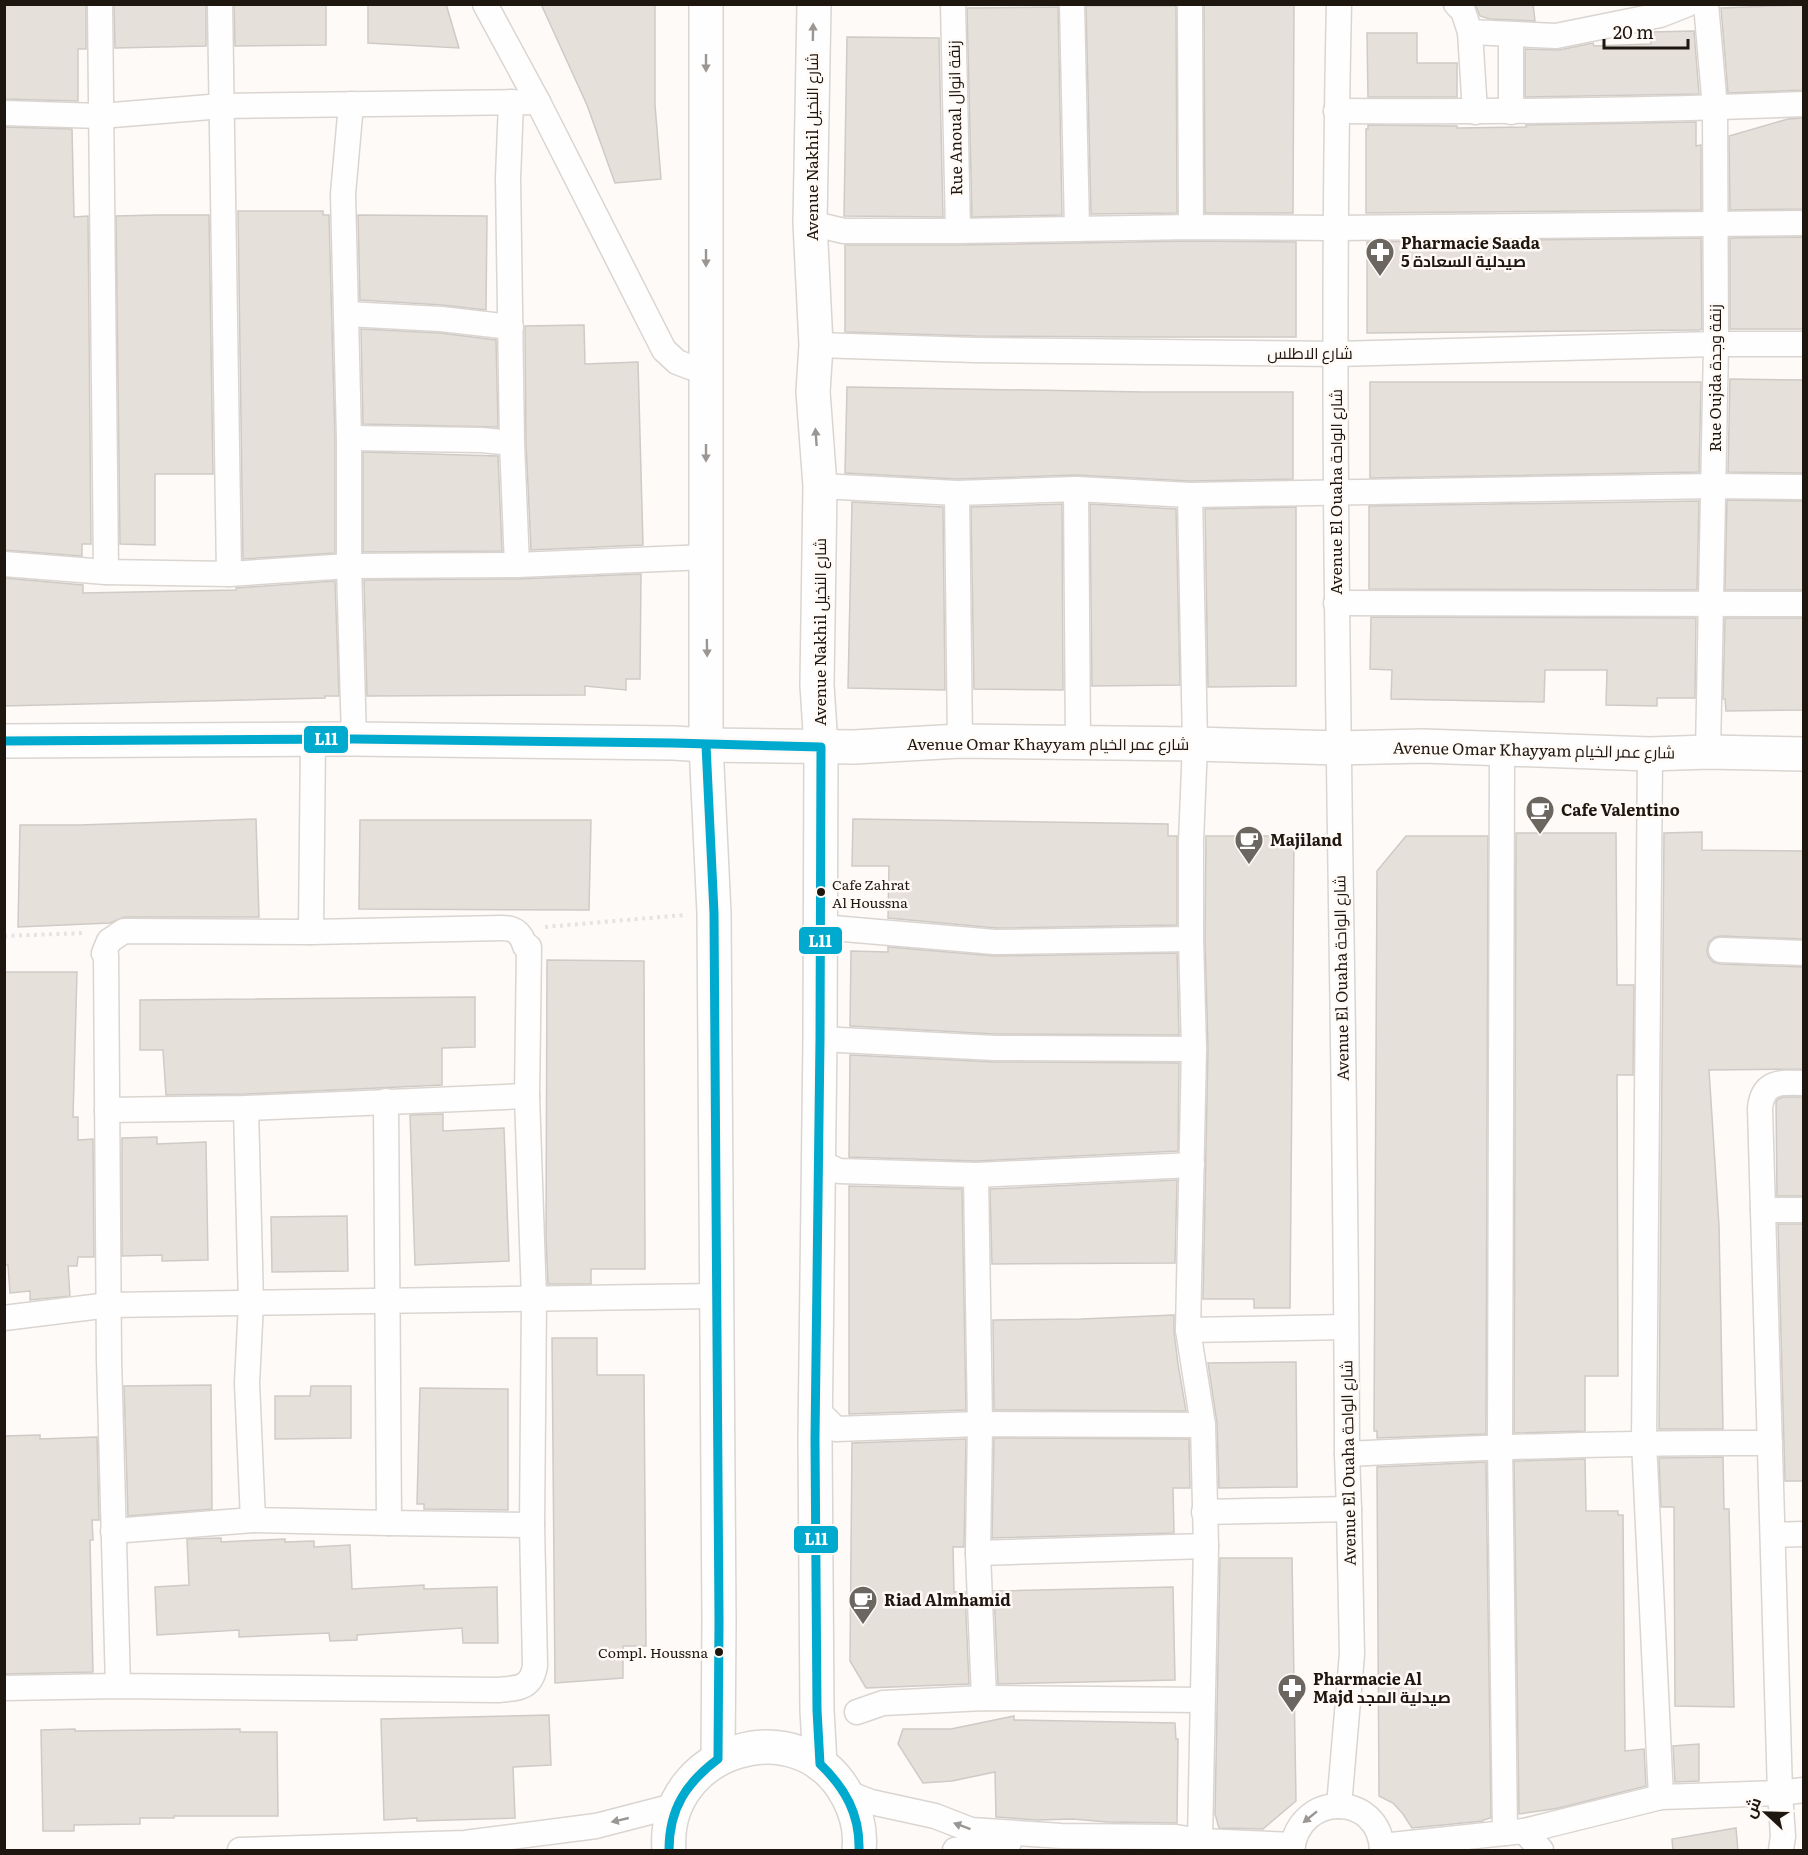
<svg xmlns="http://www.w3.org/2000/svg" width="1808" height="1855" font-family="Literata,Cairo,serif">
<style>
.building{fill:#e5e0da;stroke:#cfcac5;stroke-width:1.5}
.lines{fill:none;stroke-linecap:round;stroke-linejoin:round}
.street-casing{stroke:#dad5d0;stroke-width:27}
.secondary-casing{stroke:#dad5d0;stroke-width:36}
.path{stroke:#e5e4e3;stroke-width:4;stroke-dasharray:3 4.5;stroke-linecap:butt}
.street{stroke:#fffefe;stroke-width:24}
.secondary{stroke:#fffefe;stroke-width:33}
.bus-1-casing{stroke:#fffaf6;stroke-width:14}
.bus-1{stroke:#00a9ce;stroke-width:9}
.oneway{fill:#9a9693}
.bus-dot{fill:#1e1710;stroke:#fffaf6;stroke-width:2}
.labels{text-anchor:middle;stroke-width:5;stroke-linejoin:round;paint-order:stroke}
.bus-label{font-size:14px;fill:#1e1710;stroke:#fffaf6;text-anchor:start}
.street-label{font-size:16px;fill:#1e1710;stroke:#fffaf6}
.poi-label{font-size:16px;font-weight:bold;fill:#1e1710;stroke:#fffaf6;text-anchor:start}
.line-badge{stroke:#fffaf6;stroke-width:2}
.badge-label{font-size:16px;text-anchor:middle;font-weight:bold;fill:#fff}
</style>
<rect width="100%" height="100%" fill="#fdfaf8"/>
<g class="building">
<polygon points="4,4 86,4 86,49 78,49 78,101 4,99"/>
<polygon points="114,4 206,4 206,46 115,48"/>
<polygon points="234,4 326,4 326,45 235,46"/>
<polygon points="368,4 446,4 459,48 368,43"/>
<polygon points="541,4 655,4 655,105 661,179 615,183 587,105"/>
<polygon points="1204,4 1294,4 1293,213 1205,213"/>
<polygon points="1475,4 1533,4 1535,21 1490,19 1480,16"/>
<polygon points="1803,5 1803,90 1728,93 1721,8"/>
<polygon points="1086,6 1176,6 1177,213 1091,214"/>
<polygon points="1058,7 1062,215 972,217 967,8"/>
<polygon points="1694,31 1699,94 1525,97 1525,49 1559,50 1593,43 1594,46 1651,44 1651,32"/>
<polygon points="1367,33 1417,33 1417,63 1457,63 1457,97 1368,97"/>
<polygon points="847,37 939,38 943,217 844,216"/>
<polygon points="1803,118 1803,209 1730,210 1729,136 1788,119"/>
<polygon points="1696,122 1696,146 1701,145 1701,210 1366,213 1366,129 1368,129 1368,125 1457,126 1457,128 1526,127 1526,125"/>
<polygon points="4,127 72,129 74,217 88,216 91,544 82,544 82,556 4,550"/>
<polygon points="238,211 323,211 323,215 329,215 335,438 335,553 243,559"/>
<polygon points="156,215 209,215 213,474 155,474 155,545 120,544 116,216"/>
<polygon points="358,215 487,216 486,310 442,305 360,300"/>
<polygon points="1803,237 1803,329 1730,329 1730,238"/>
<polygon points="1701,238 1702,329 1699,330 1367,333 1367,242"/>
<polygon points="1191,241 1296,242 1296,337 1132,337 975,336 845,332 845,245 958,245"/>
<polygon points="584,325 585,364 638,362 643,545 531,550 526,443 525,326"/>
<polygon points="361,329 440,333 496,340 498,427 363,424"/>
<polygon points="1730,379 1803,380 1803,473 1728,472"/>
<polygon points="1370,382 1701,382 1699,472 1370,478"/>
<polygon points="847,387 1143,392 1293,392 1293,479 1190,481 1076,475 957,479 845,473"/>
<polygon points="363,452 498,456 502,551 363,552"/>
<polygon points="1727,500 1803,501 1803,590 1725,590"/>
<polygon points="1699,501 1697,590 1369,589 1369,506"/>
<polygon points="852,502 943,507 945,690 848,688"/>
<polygon points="1062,504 1063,690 974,689 971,507"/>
<polygon points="1090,504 1176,509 1180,685 1092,686"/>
<polygon points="1296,507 1296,686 1208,687 1205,509"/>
<polygon points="641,574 640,679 626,679 626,690 585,686 585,695 367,696 364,580 517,579"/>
<polygon points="4,578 83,585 83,593 236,590 236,588 335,581 339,696 325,696 325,698 4,706"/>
<polygon points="1371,617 1696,618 1695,698 1657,698 1657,706 1606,705 1607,670 1545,670 1544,702 1391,699 1392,670 1370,669"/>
<polygon points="1725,618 1803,618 1803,710 1726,711 1725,699 1723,699"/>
<polygon points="256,819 259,917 124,917 110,923 18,927 20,825 80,825"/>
<polygon points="853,819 1168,824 1168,836 1177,836 1177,925 996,928 888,918 889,866 852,866"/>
<polygon points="360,820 591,820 589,910 359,909"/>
<polygon points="1702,832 1702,850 1803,851 1803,939 1721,936 1715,937 1709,942 1707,950 1708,956 1713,962 1720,964 1803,967 1803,1069 1709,1070 1719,1226 1723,1429 1659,1429 1664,833"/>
<polygon points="1516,833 1616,833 1617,985 1634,985 1633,1075 1617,1075 1618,1376 1585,1376 1585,1431 1514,1433"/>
<polygon points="1206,836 1294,836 1290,1308 1254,1308 1254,1299 1203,1299 1208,1049 1205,939"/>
<polygon points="1406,836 1488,836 1486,1434 1377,1438 1377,1431 1374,1431 1377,871"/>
<polygon points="888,947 995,956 1177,953 1179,1035 995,1034 850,1026 851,951 888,952"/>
<polygon points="547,960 644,961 645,1269 591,1269 591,1284 548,1284 546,1239"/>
<polygon points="4,972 77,972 73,1117 78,1117 78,1140 93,1139 94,1257 78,1257 77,1266 68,1266 70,1296 30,1300 30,1291 10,1293 8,1265 4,1265"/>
<polygon points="475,997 475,1047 442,1048 442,1085 246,1094 166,1095 163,1050 140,1050 140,1000"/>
<polygon points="850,1055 995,1062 1179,1063 1178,1151 976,1161 849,1157"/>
<polygon points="1783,1097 1803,1097 1803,1196 1777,1196 1776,1102 1778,1099"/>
<polygon points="443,1114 443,1131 504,1128 509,1261 415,1265 410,1115"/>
<polygon points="157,1137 157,1144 206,1142 208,1260 162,1261 162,1255 122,1256 122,1138"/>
<polygon points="1177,1180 1175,1263 992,1264 990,1189"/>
<polygon points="849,1186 962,1189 966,1410 849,1414"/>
<polygon points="347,1216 348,1271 272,1272 271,1217"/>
<polygon points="1778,1224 1803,1224 1803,1481 1785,1481"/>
<polygon points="1174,1315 1174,1332 1178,1364 1186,1411 994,1410 993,1320 1081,1319"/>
<polygon points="552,1338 597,1338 597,1375 644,1375 646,1646 623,1646 623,1678 555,1683"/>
<polygon points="1296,1362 1297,1487 1219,1488 1217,1423 1208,1363"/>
<polygon points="211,1385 212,1509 128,1516 124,1386"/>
<polygon points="311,1386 351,1386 351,1438 275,1439 275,1396 310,1396"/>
<polygon points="420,1388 508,1389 508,1510 424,1509 424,1504 417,1504"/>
<polygon points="40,1435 40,1439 97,1437 99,1520 92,1520 93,1540 90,1540 93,1672 4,1674 4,1436"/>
<polygon points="994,1438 1189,1439 1190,1488 1173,1488 1174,1533 992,1538"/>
<polygon points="966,1439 964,1547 953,1547 954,1592 965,1592 969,1684 866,1688 850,1661 852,1443"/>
<polygon points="1723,1457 1724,1509 1729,1509 1734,1707 1675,1706 1674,1507 1661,1507 1659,1458"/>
<polygon points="1585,1459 1586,1511 1618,1511 1618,1515 1623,1515 1625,1751 1644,1749 1646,1786 1559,1808 1519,1814 1514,1461"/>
<polygon points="1486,1462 1491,1818 1483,1820 1483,1821 1412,1828 1403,1814 1393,1803 1379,1796 1377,1467"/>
<polygon points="221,1538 221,1542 285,1539 285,1542 314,1541 314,1547 350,1545 352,1589 424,1585 424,1589 497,1587 498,1643 463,1643 462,1628 357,1635 357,1640 330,1641 329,1633 239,1637 239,1630 157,1635 155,1587 189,1585 187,1539"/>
<polygon points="1220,1558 1292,1558 1296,1801 1263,1829 1219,1828 1215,1814"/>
<polygon points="1173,1587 1175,1680 998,1684 994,1591"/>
<polygon points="549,1715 551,1765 513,1767 515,1818 417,1821 417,1818 384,1820 381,1719"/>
<polygon points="1014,1716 1014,1720 1175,1723 1176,1739 1178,1739 1177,1823 1107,1822 1073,1819 1037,1820 996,1817 995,1772 952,1781 923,1783 898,1744 903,1729 951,1729"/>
<polygon points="75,1729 75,1731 240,1729 240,1732 277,1732 278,1816 174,1816 174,1818 140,1818 140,1824 74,1825 74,1831 43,1831 41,1730"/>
<polygon points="1699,1744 1699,1781 1675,1782 1673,1746"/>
<polygon points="1736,1828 1738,1851 1673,1851 1672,1839"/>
</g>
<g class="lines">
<g class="street-casing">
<g id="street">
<polyline points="100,4 106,572"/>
<polyline points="220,4 229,574"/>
<polyline points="485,4 538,102 664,350 677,362 690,367 705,360"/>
<polyline points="953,4 958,231"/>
<polyline points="1072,4 1077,229"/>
<polyline points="1190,4 1191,227"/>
<polyline points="1456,4 1463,11 1470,32 1556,36 1660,15 1688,4"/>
<polyline points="1706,4 1715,108 1716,344 1708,752"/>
<polyline points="1470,32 1475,112"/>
<polyline points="1511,34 1511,112"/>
<polyline points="511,102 508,178 512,443 517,565"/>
<polyline points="351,104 343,194 349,438 349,566 354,739"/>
<path d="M1336,111C1492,112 1648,111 1804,104"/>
<polyline points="4,113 101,116 222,106 538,102"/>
<polyline points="810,223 844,231 958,231 1191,227 1335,228 1804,223"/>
<polyline points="347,314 441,319 511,327"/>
<polyline points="816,345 975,350 1336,354 1716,344 1804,344"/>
<polyline points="349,438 481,440 512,443"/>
<polyline points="820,486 957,493 1076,489 1190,495 1714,486 1804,487"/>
<polyline points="1076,489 1078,743"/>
<polyline points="957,493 960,741"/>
<polyline points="1190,495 1195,744 1191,842 1191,939 1194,1049 1188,1330 1203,1425 1206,1546 1200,1841"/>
<polyline points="4,564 106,572 229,574 349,566 517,565 706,557"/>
<polyline points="1336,603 1804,604"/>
<polyline points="1502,750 1500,1446 1505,1833"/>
<polyline points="1650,754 1644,1442 1661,1797"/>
<polyline points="821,927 995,942 1191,939"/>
<polyline points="311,932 313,739"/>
<polyline points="1721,950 1804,953"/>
<polyline points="820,1039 995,1048 1194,1049"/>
<polyline points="246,1108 251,1303 247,1383 253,1520 389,1523 386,1101"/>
<polyline points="107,1110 246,1108 527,1096"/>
<polyline points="819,1162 839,1171 976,1175 1192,1165"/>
<polyline points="976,1175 980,1424 978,1553 984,1698"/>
<polyline points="1763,1210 1804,1210"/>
<polyline points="4,1318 109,1305 716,1296"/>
<polyline points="1188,1330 1346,1327"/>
<polyline points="816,1409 836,1429 980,1424 1203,1425"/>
<path d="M1347,1454C1488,1447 1629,1442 1770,1443"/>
<polyline points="1204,1512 1349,1509"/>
<polyline points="389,1523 532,1525"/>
<polyline points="113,1531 253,1520"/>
<polyline points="1773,1535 1804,1534"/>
<polyline points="978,1553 1206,1546"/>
<path d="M4,1688L118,1686L498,1690C518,1688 531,1689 535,1666L532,1525L534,1299L527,1096L529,947L525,946C521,933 515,928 502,928L311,932L124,931L109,941L104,953L106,955L109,1359L118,1686"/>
<polyline points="857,1712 883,1703 984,1698 1202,1700"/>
<polyline points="845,1792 871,1802 935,1816 971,1830 1061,1836 1176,1837 1200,1841 1293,1845"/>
<path d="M1339,1806L1352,1654L1349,1509L1347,1454C1346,971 1328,488 1339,4"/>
<polyline points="1524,1831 1541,1850"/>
<polyline points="1382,1846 1524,1831 1661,1797 1780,1793 1804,1790"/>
<polyline points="240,1850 465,1843 596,1826 677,1805"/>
<polyline points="955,1850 1009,1843"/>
<path d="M1292,1850C1299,1791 1380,1792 1382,1850"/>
<path d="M1781,1850L1783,1836L1780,1793L1760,1108C1763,1081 1780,1082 1804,1083"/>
</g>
</g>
<g class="secondary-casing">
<g id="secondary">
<polyline points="706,4 706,745 714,913 719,1621 718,1759"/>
<polyline points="814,4 810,223 816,345 813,392 820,486 817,685 821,747 820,1039 815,1439 817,1710 820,1764"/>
<polyline points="4,741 354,739 673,743 706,745 854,747 960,741 1195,744 1338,748 1423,746 1650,754 1708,752 1804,754"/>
<path d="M669,1850C661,1749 801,1706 848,1797C857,1814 861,1832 859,1850"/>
</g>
</g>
<g class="path">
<polyline points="545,927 684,915"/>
<polyline points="4,936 85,933"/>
</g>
<use href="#street" class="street"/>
<use href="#secondary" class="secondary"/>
<g class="bus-1-casing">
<g id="bus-1">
<path d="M4,741L354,739L673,743L821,747L820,1039L815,1439L817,1710L820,1764C845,1788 860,1814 859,1850"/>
<path d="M669,1850C669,1809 686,1783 718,1759L719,1621L714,913L706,745"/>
</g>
</g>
<use href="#bus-1" class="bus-1"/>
</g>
<defs><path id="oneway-solid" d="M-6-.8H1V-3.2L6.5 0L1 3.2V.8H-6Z" transform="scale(1.5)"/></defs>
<g class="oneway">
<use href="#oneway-solid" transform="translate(813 32) rotate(-89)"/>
<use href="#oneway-solid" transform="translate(706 63) rotate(90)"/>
<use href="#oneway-solid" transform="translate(706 258) rotate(90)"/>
<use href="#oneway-solid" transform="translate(816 437) rotate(-94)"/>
<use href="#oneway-solid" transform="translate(706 453) rotate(90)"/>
<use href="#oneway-solid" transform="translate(707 648) rotate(89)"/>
<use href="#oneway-solid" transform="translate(1310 1817) rotate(141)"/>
<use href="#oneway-solid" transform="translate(620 1820) rotate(167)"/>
<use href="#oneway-solid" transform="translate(962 1826) rotate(-160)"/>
</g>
<defs>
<g id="pharmacy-pin" transform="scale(1.5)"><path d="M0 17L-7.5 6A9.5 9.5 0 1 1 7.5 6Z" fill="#6c6661" stroke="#fffaf6"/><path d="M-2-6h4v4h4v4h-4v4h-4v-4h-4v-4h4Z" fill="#fff"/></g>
<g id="cafe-pin" transform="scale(1.5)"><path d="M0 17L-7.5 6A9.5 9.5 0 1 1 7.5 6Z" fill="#6c6661" stroke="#fffaf6"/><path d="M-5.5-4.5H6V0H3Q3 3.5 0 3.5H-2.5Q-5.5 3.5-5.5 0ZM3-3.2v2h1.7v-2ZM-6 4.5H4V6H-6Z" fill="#fff"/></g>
</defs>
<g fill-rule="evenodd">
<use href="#pharmacy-pin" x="1380" y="252"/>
<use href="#cafe-pin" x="1540" y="810"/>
<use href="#cafe-pin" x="1249" y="840"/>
<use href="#cafe-pin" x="863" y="1600"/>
<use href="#pharmacy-pin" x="1292" y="1688"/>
</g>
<g class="bus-dot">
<circle cx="821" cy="892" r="5"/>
<circle cx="719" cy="1652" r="5"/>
</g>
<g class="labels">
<g class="bus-label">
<text x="832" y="890">Cafe Zahrat<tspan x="832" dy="18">Al Houssna</tspan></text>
<text x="708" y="1658" text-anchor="end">Compl. Houssna</text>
</g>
<g class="street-label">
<text transform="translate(955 118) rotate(-91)" y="6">Rue Anoual زنقة انوال</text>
<text transform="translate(812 147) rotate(-90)" y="6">Avenue Nakhil شارع النخيل</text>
<text x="1310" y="359">شارع الاطلس</text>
<text transform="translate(1715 378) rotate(-90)" y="6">Rue Oujda زنقة وجدة</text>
<text transform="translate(1336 492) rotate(-90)" y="6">Avenue El Ouaha شارع الواحة</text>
<text transform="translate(820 632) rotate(-90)" y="6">Avenue Nakhil شارع النخيل</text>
<text x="1048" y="750">Avenue Omar Khayyam شارع عمر الخيام</text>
<text transform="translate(1534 750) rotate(1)" y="6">Avenue Omar Khayyam شارع عمر الخيام</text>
<text transform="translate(1341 978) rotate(-91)" y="6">Avenue El Ouaha شارع الواحة</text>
<text transform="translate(1348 1463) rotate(-91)" y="6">Avenue El Ouaha شارع الواحة</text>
</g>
<g class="poi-label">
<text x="1401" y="249">Pharmacie Saada<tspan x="1401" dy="18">5 صيدلية السعادة</tspan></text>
<text x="1561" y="816">Cafe Valentino</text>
<text x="1270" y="846">Majiland</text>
<text x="884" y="1606">Riad Almhamid</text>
<text x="1313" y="1685">Pharmacie Al<tspan x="1313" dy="18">Majd صيدلية المجد</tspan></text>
</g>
</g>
<g class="line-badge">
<rect x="303" y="725" width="46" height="29" rx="6" fill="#00a9ce"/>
<rect x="798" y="926" width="45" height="29" rx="6" fill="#00a9ce"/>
<rect x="793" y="1525" width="46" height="29" rx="6" fill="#00a9ce"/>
</g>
<g class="badge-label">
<text x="326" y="745">L11</text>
<text x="820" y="947">L11</text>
<text x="816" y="1545">L11</text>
</g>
<rect width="1808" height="1855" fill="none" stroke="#1e1710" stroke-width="12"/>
<g transform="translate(1766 1813) rotate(292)" stroke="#fffaf6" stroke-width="4.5" paint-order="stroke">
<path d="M0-4.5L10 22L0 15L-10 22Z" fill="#1e1710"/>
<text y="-9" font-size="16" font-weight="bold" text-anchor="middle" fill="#1e1710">ش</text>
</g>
<path d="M1604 39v9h84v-9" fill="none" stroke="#1e1710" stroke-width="3"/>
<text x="1613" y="39" font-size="18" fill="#1e1710" stroke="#fffaf6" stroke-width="4.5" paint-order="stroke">20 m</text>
</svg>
